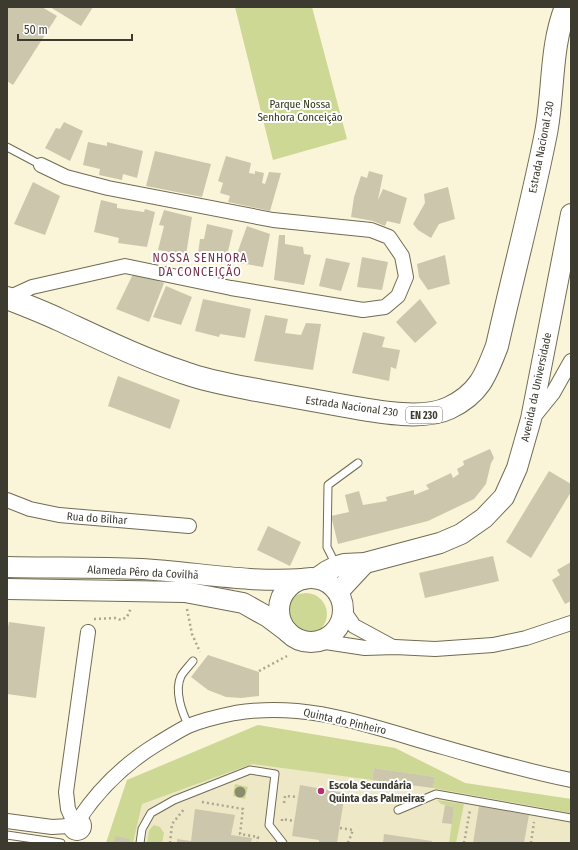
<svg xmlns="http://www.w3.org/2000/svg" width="578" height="850" font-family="'Fira Sans Condensed',sans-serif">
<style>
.built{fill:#efe8c6}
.green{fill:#ced895}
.building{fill:#ccc7ac}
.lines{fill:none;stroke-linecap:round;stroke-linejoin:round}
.lane-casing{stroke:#706b52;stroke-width:9}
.street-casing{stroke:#706b52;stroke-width:16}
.secondary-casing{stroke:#706b52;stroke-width:22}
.primary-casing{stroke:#706b52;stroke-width:24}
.path{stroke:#aaa691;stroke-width:2.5;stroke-dasharray:2 3;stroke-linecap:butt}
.lane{stroke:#fff;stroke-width:7}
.street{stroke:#fff;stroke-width:14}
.secondary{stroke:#fff;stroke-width:20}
.primary{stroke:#fff;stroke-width:22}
.tree{fill:#8b8b6d}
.poi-dot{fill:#b52e70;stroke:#fff;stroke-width:1.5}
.labels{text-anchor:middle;stroke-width:4;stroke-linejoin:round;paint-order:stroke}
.shield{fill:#fff;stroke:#77766e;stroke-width:1}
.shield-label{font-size:10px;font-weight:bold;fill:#3d3b30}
.park-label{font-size:11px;fill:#313515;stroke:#fff}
.street-label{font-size:11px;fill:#3d3b30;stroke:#fff}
.poi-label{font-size:11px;font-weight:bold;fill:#3d3b30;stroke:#fff;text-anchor:start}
.neighbourhood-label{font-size:12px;letter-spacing:1px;fill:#73304d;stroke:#fff}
</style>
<rect width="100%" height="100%" fill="#faf5d9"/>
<polygon class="built" points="258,725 395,748 465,783 571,799 571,843 106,843 127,780"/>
<g class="green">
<polygon points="235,7 312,7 347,139 273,160"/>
<circle cx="306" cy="614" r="21"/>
<polygon points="258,725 395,748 465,783 571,799 571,813 433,788 435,777 374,768 372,780 252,764 142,804 133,843 106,843 127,780"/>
<polygon points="235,784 248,787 245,799 233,796"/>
<polygon points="437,800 464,804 456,843 449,843 454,807 441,804"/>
<polygon points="154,825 160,827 164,833 162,843 147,843 149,830"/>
</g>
<g class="building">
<polygon points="7,7 42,7 57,16 13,85 7,81"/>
<polygon points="50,7 93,7 81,26"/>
<polygon points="64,122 83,131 70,161 45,148 56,128 60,129"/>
<polygon points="88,142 107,146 107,142 143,151 137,178 123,174 122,180 99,175 100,169 83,165"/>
<polygon points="155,151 211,164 202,197 146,186"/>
<polygon points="226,156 251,163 249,173 255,174 255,171 264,173 262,183 265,184 269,172 281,173 270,211 228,202 230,196 220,193 223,183 218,181"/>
<polygon points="369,171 383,175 378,200 383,189 407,198 400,224 387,221 385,226 373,221 351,217 354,197 361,176 367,178"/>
<polygon points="33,182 60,196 45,235 14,224"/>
<polygon points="448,187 455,219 439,224 431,238 418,230 413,224 425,203 424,194"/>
<polygon points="101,200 117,204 117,208 144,212 145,209 155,212 147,247 118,243 119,238 94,232"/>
<polygon points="164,210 192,217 186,255 158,250 164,226 159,225"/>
<polygon points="207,224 233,230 226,260 198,254 200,239 204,239"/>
<polygon points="247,226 270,234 263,267 234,262"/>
<polygon points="279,235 285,235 285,244 303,247 304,254 311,255 304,285 274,280"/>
<polygon points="445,255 450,284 428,290 419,277 417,264"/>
<polygon points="362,257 388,262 382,290 357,287"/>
<polygon points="326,258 350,263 341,291 319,286"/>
<polygon points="134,272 164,283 149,322 116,309"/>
<polygon points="166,286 192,297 181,325 153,317"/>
<polygon points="203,299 251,309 245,338 220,334 219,337 195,331"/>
<polygon points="420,299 437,323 415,343 396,322"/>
<polygon points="265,315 288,319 285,333 301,335 306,323 321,324 313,370 254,361"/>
<polygon points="363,332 385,337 382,347 400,350 396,369 391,367 389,381 352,373"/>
<polygon points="118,376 180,400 170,429 108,406"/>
<polygon points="490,449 494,458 491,463 486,484 474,499 428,521 338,544 331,516 349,512 345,495 359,491 363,505 387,501 386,497 414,490 414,495 429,489 426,485 451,473 453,478 459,474 457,469 464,465 463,461"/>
<polygon points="549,471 571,484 571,492 531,558 506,542"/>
<polygon points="268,526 301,542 290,566 257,550"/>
<polygon points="493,556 499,581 425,598 419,573"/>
<polygon points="571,562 571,601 565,604 552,580 560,575 557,570"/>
<polygon points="9,622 45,627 36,698 7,694 7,632"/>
<polygon points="208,655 259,672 259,696 241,698 226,697 208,690 191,677"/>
<polygon points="374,768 435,777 433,788 372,780"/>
<polygon points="300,785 345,793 337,843 327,842 327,843 319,843 319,840 292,836"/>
<polygon points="445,805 454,807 452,824 442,823"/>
<polygon points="479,806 529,815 524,843 473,843"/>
<polygon points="195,809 235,815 231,835 252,838 251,843 177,843 177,839 191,841"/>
<polygon points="384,834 432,841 432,843 383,843"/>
<polygon points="115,836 130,839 129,843 114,843"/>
</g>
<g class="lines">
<g class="lane-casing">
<g id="lane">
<polyline points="7,147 41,165"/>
<polyline points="336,565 327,547 328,485 358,463"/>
<path d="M189,726C182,713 174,691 181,676C184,671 189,666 193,661"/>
<polyline points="398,810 436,794 571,818"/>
<polyline points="7,835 61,843"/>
<polyline points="140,843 142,829 151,813 174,800 250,770 275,774 269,825 283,843"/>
</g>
</g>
<g class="street-casing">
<g id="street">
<polyline points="8,298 32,287 125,266 231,288 363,310 385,307 398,296 406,277 402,256 389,237 371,230 273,220 108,188 66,177 41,165"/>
<polyline points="532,419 553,393 571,361"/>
<polyline points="7,500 30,509 59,515 189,526"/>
<polyline points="343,610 354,626 391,646"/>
<polyline points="319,641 365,648 395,647 435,649 493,645 526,638 571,623"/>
<circle cx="77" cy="826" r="7"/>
<path d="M79,819C99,789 126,763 157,744C167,738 178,731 188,726C203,720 220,716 235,713C303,702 358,722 422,741C471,755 520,770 571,780"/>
<polyline points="73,820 68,809 66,792 88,632"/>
<polyline points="7,821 52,827 69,826"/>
</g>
</g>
<g class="secondary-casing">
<g id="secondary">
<path d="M7,567C52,568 97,567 141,569C195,572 249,583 303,579"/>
<polyline points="317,578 327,571 337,566 344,564 365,563 440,543 461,534 484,518 504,497 517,468 531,419 571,214"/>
<circle cx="311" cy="610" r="32"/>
<polyline points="7,589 185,592 243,603 268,617 288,632"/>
<polyline points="338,592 365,563"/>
</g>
</g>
<g class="primary-casing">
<path id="primary" d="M7,298C25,305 43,312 60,320C101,339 142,359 185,373C210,382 236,386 262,391C289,396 317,401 345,406C374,411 422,421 449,408C479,394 486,375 497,346C513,275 532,204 546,133C554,91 550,47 566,7"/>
</g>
<g class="path">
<polyline points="187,609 192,634 200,652"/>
<polyline points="94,619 115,618 121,620 127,617 131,608"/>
<polyline points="259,671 287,656"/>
<polyline points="202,802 243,809 240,834 258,837 257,843 259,843"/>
<polyline points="284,803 285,796 298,797"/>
<polyline points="282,821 282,819 295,821"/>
<polyline points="340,828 353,830 348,843"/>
<polyline points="170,843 172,824 185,808"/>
<polyline points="464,843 470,810"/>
<polyline points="531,843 534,822"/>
</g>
<use href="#lane" class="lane"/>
<use href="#street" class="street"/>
<use href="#secondary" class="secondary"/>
<use href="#primary" class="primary"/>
</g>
<circle class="tree" cx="240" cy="792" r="5.5"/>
<circle class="poi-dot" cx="321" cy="791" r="4"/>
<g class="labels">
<rect class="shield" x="406" y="407" width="36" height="16" rx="3"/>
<g class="shield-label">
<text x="424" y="419">EN 230</text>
</g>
<g class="park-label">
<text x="300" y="108">Parque Nossa<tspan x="300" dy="13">Senhora Conceição</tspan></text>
</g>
<g class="street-label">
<text transform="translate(541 147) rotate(-79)" y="4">Estrada Nacional 230</text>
<text transform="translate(536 387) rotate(-78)" y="4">Avenida da Universidade</text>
<text transform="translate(352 406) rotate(8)" y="4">Estrada Nacional 230</text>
<text transform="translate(97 518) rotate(4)" y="4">Rua do Bilhar</text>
<text transform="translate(143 572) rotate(3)" y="4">Alameda Pêro da Covilhã</text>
<text transform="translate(345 721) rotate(13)" y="4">Quinta do Pinheiro</text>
</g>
<g class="poi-label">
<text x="329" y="789">Escola Secundária<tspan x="329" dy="13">Quinta das Palmeiras</tspan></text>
</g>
<g class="neighbourhood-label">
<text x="200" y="262">NOSSA SENHORA<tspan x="200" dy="14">DA CONCEIÇÃO</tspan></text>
</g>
</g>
<rect width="578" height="850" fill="none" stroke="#3d3b30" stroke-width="16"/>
<path d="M18 34v6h114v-6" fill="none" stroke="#3d3b30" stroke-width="2"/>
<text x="24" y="34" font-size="12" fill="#3d3b30" stroke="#ffffff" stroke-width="3" paint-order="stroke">50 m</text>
</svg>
